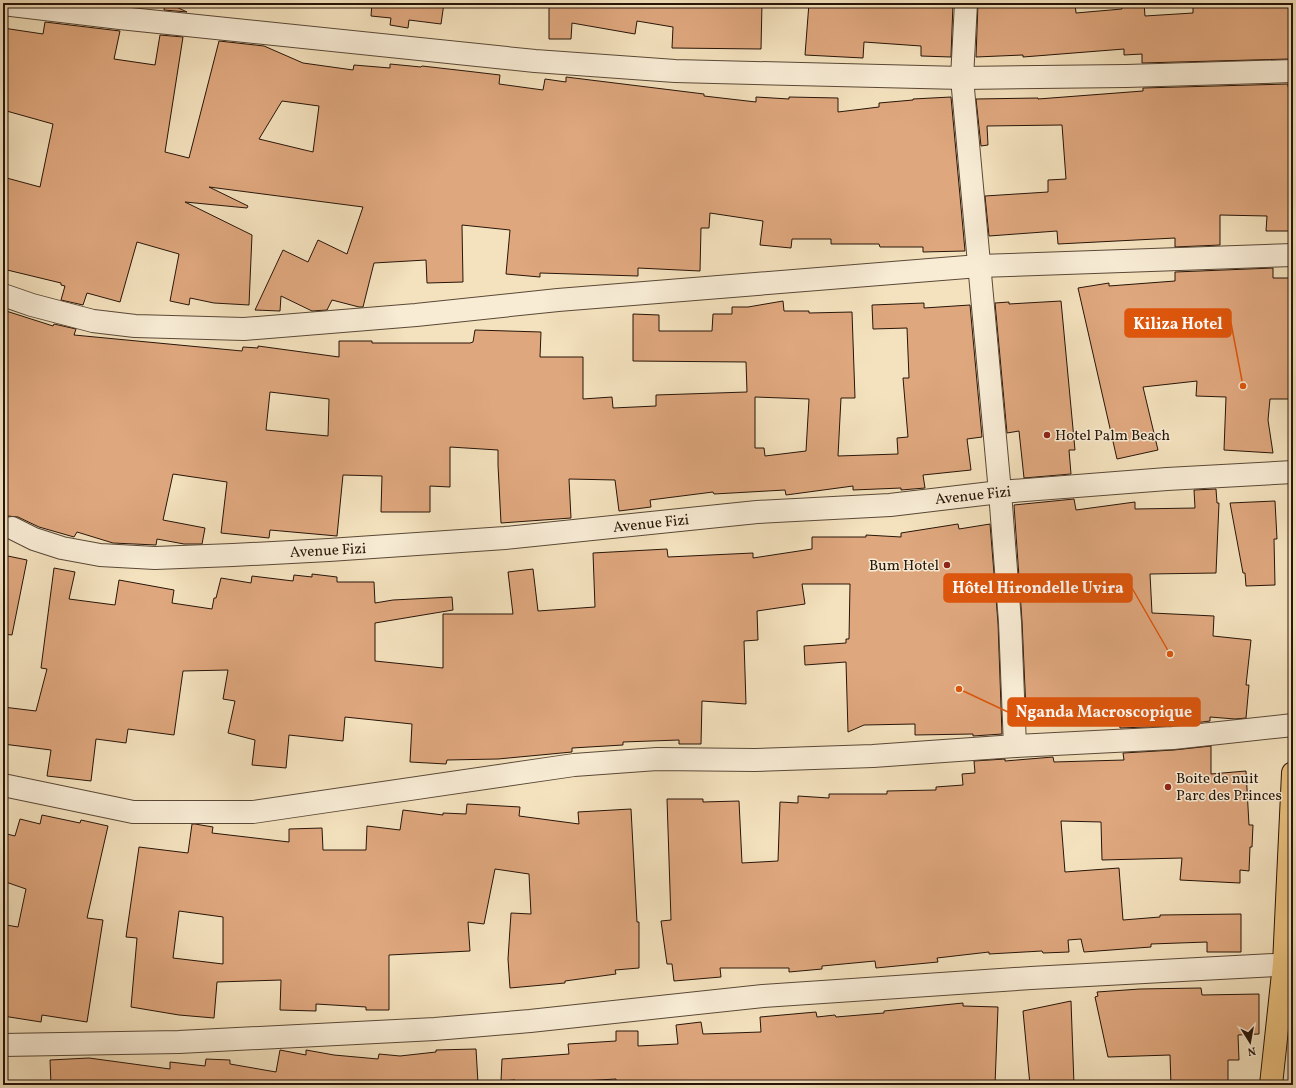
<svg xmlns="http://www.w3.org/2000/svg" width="1296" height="1088" font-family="Vollkorn,serif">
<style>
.building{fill:#dfa77e;stroke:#271508;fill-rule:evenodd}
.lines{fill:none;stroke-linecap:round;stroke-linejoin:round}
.minor-casing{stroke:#5a4836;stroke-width:24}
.trunk-casing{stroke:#271508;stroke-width:24}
.minor{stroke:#f8ecd5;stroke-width:22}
.trunk{stroke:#eac17f;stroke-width:22}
.poi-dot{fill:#8f2418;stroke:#f8ecd5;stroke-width:1.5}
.labels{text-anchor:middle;stroke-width:3;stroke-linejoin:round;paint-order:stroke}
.poi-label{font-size:15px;fill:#271508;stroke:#f8ecd5;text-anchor:start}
.street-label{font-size:15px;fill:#271508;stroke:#f8ecd5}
.leader{fill:none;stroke:#de560c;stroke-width:1.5}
.callout-dot{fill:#de560c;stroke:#f8ecd5;stroke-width:1.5}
.callout{fill:#de560c;stroke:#de560c;stroke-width:1.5}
.callout-label{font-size:16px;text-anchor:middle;font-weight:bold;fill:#fff}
</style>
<rect width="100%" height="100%" fill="#f4e2be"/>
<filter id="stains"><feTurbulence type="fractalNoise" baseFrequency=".005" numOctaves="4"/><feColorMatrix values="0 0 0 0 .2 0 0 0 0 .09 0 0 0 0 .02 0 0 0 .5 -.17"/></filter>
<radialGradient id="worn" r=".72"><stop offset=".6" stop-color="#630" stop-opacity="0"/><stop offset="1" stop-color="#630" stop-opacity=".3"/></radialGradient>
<g class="building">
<polygon points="165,3 168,3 187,12 164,10"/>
<polygon points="372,3 444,3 441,24 409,20 408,28 390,25 391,18 371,16"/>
<polygon points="549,3 580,3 593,5 594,3 762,3 761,49 672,48 673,27 637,21 635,34 572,23 571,39 549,39"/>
<polygon points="809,3 953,3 951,57 921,56 921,46 864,42 863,58 805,55"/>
<polygon points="978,3 1075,3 1076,13 1122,9 1122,3 1144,3 1145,16 1193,13 1193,3 1293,3 1289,59 1142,63 1142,54 1124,55 1124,49 1023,57 1023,55 976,57"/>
<path d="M45,22L120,31L114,59L155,65L160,35L183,37L165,152L189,158L219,41L264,46L303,63L353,70L354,65L390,68V64L421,67L422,66L466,71L500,75L499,84L543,90L545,79L566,82V77L704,94V96L756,102V97L789,99V97L838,98V112L879,107V103L913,100V99L951,97L965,251L923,252V247H880L879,244H831V239H792L791,248L760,245L763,221L710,213L709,228H701L700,271L638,268V276L540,273V277L506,274L510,230L462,225L463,282L427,283L426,260L374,263L363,307H359L332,300L327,310L312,311L281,296L280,311L255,310L283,250L308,262L318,240L347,254L363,207L209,187L248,206L247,208L185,202L252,235L249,305L214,303L190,298L189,305L170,301L179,254L137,242L120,302L87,293L83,305L61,300L65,286L61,285V283L3,269V177L40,187L53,124L3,110V28L43,34ZM282,101L319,106L313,152L259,139Z"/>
<polygon points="1288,84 1288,87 1293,87 1293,231 1266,231 1267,216 1220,215 1220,245 1175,247 1175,238 1058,244 1057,231 989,236 985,196 1048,192 1048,180 1066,179 1062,125 987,126 988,145 981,146 976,99 1038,98 1038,99 1143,91 1143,88"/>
<polygon points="1273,268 1273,278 1293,278 1292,334 1293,334 1293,353 1292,353 1290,399 1270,399 1268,420 1273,453 1224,450 1226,397 1196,396 1197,381 1143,387 1158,450 1117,459 1078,288 1109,283 1109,286 1175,281 1175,272"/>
<path d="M783,301L784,311H809V313L852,312L855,398H841L838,456L898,454L897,438L908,437L903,378H909L907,328L873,329L872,305L924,303V308L970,305L982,437L967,439L971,470L923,475L925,488L901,490V488L853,490V486L786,495L785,490L714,494L713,492L650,500L651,507L619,511L615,480L569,479L571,518L501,523L498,465V450L450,447V487L430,486V512H381L382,476L343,475L337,536L270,530L269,538L221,533L227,482L173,474L163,520L205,528L202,544H184L157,539L156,545L113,543L77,532L74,537L39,527L18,517L8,516L3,513V310L53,326L54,324L76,329L74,335L242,351L243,347L258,348V346L339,357V341H372V343H470L473,342L475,330L541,332L540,357H583V399L612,397L613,408L656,406V395L747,392L746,362L633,361V314L659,315V331H712L713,314H732V307H748ZM270,392L329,399L328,436L266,430ZM755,397L809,399L806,451L765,456L764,448H755Z"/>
<polygon points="1061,301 1075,450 1069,450 1071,474 1024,478 1019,431 1007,433 995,303 1009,302 1009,304"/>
<polygon points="1216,489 1217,503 1219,503 1216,573 1150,574 1152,613 1214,616 1213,636 1251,640 1246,685 1249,685 1246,718 1235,719 1210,717 1210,721 1172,726 1120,728 1118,705 1026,711 1022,621 1014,505 1074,499 1076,510 1135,502 1135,509 1195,508 1194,490"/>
<polygon points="1275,501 1277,539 1274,539 1275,585 1246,586 1245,573 1243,573 1230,503"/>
<polygon points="958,524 959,529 990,524 998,623 1002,734 973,736 973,734 915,735 915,724 864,725 848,732 846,662 805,665 804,646 846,643 846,639 849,639 850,584 802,584 805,604 757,611 758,640 744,641 746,704 702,701 701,744 679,744 679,740 623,742 623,745 572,748 572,752 498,759 447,760 446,764 410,762 412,724 345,717 343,741 289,735 286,768 252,765 255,740 228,733 235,701 223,699 228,670 183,671 174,735 128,729 126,743 96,739 91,781 47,776 51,750 3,744 3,707 36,711 47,669 41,668 54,568 75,572 69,599 115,605 119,580 174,590 172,603 212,609 214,598 216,598 221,578 251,583 252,576 293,581 294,575 312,577 312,574 337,577 337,582 374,582 375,603 393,600 452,597 453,610 375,623 375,661 443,668 443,614 513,614 508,572 533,569 538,611 595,607 593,553 667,549 668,557 753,553 753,558 812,549 812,537 866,537 866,535 901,537 901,533"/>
<polygon points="3,555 27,560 12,635 3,634"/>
<polygon points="1211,746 1211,774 1246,771 1249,825 1253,825 1252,847 1250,847 1249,871 1240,870 1240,883 1180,880 1182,858 1102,860 1101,822 1061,821 1065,872 1119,868 1123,920 1160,917 1160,915 1241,914 1241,952 1207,952 1207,942 1151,944 1151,947 1084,952 1081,939 1068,940 1069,952 1043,953 1042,951 989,954 989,952 937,958 938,962 876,968 875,961 822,966 822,969 789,972 789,968 720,968 721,977 674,981 672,964 667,964 661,921 671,920 667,799 703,799 703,802 739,801 742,863 778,861 780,802 798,803 798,796 829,798 829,794 887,794 887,791 936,790 936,787 963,785 962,774 975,773 974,761 1005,759 1005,761 1053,757 1054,762 1124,760 1123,753 1174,750"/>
<path d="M467,804L520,807L519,816L579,824L578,812L631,809L637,922H639V968L615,970L616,974L565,981V983L510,988L508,959L511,913L531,914L529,874L495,869L484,924L468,922L470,951L389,955V1010H366V1007L316,1004V1011L280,1010L281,980L217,982L214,1018L179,1015L131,1007L137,938L126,937L139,847L188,853L192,824H195L213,827L212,833L289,842V829L322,828L323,850H366L367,826L400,830L403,810L443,815V813L466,814ZM179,911L223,917V964L173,958Z"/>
<polygon points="42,815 80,823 81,820 108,826 87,918 103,920 87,1022 42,1015 41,1022 3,1016 3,941 6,925 18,927 26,889 3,881 3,833 15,836 20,819 40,824"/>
<polygon points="1201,988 1202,995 1259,994 1259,1034 1238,1035 1239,1060 1228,1060 1228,1085 1171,1085 1170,1055 1108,1057 1095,997 1098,996 1097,992 1140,989"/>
<polygon points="1071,1001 1074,1085 1030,1085 1023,1011"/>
<polygon points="963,1003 963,1006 998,1007 995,1085 644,1085 644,1082 616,1082 616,1079 547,1083 547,1085 515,1085 515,1080 501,1081 502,1059 569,1054 568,1044 616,1041 616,1031 638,1031 638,1046 678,1044 676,1025 701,1022 703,1034 761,1032 760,1017 816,1012 817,1017 835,1015 836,1017 884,1013 884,1011"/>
<polygon points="476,1049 478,1083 463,1085 51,1085 50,1060 89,1058 170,1069 170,1062 205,1066 206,1059 230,1060 230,1064 276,1072 280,1050 306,1055 306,1050 334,1055 378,1059 379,1054 400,1056 436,1052 436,1050"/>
</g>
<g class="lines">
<g class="minor-casing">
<g id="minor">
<polyline points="966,3 962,78 1000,492 1010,622 1015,746"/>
<polyline points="3,4 120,18 535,61 675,71 962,78 1126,76 1293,71"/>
<polyline points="3,295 32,305 93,321 135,326 244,329 416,315 558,300 979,266 1293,255"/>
<polyline points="12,528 34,539 62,548 100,555 155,558 233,555 329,550 505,538 757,512 890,505 1000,492 1167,479 1293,472"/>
<polyline points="3,785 133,812 253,812 574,765 657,759 755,760 873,756 1015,746 1173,738 1293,725"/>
<polyline points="3,1045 179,1042 435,1029 530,1021 763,996 1031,978 1293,964"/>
</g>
</g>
<g class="trunk-casing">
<polyline id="trunk" points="1271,1085 1284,964 1293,773"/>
</g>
<use href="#minor" class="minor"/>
<use href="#trunk" class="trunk"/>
</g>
<g class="poi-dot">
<circle cx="1047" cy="435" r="4"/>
<circle cx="947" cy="565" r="4"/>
<circle cx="1168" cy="787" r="4"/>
</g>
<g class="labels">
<g class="poi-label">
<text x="1055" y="440">Hotel Palm Beach</text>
<text x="939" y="570" text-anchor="end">Bum Hotel</text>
<text x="1176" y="783">Boite de nuit<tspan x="1176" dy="17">Parc des Princes</tspan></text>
</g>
<g class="street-label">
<text transform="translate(973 495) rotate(-6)" y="5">Avenue Fizi</text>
<text transform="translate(651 523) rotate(-6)" y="5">Avenue Fizi</text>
<text transform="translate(328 550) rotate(-3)" y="5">Avenue Fizi</text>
</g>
</g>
<path class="leader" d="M1243 386L1231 323M1170 654L1132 588M959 689L1008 712"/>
<g class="callout-dot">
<circle cx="1243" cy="386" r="4"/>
<circle cx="1170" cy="654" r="4"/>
<circle cx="959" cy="689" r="4"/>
</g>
<g class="callout">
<rect x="1125" y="309" width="106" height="28" rx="4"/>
<rect x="944" y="574" width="188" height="28" rx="4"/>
<rect x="1008" y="698" width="192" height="28" rx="4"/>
</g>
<g class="callout-label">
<text x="1178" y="329">Kiliza Hotel</text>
<text x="1038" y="593">Hôtel Hirondelle Uvira</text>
<text x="1104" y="717">Nganda Macroscopique</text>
</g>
<rect width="1296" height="1088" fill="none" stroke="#f4e2be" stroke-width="16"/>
<rect x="4" y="4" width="1288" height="1080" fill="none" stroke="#271508" stroke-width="2"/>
<rect x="8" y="8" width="1280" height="1072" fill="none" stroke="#271508"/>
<g transform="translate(1250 1042) rotate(169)" stroke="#f8ecd5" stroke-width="3" paint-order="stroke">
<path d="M0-3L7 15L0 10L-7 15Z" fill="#271508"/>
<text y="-6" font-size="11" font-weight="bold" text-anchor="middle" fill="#271508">N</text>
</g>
<rect width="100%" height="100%" filter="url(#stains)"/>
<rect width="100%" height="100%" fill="url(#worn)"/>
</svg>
